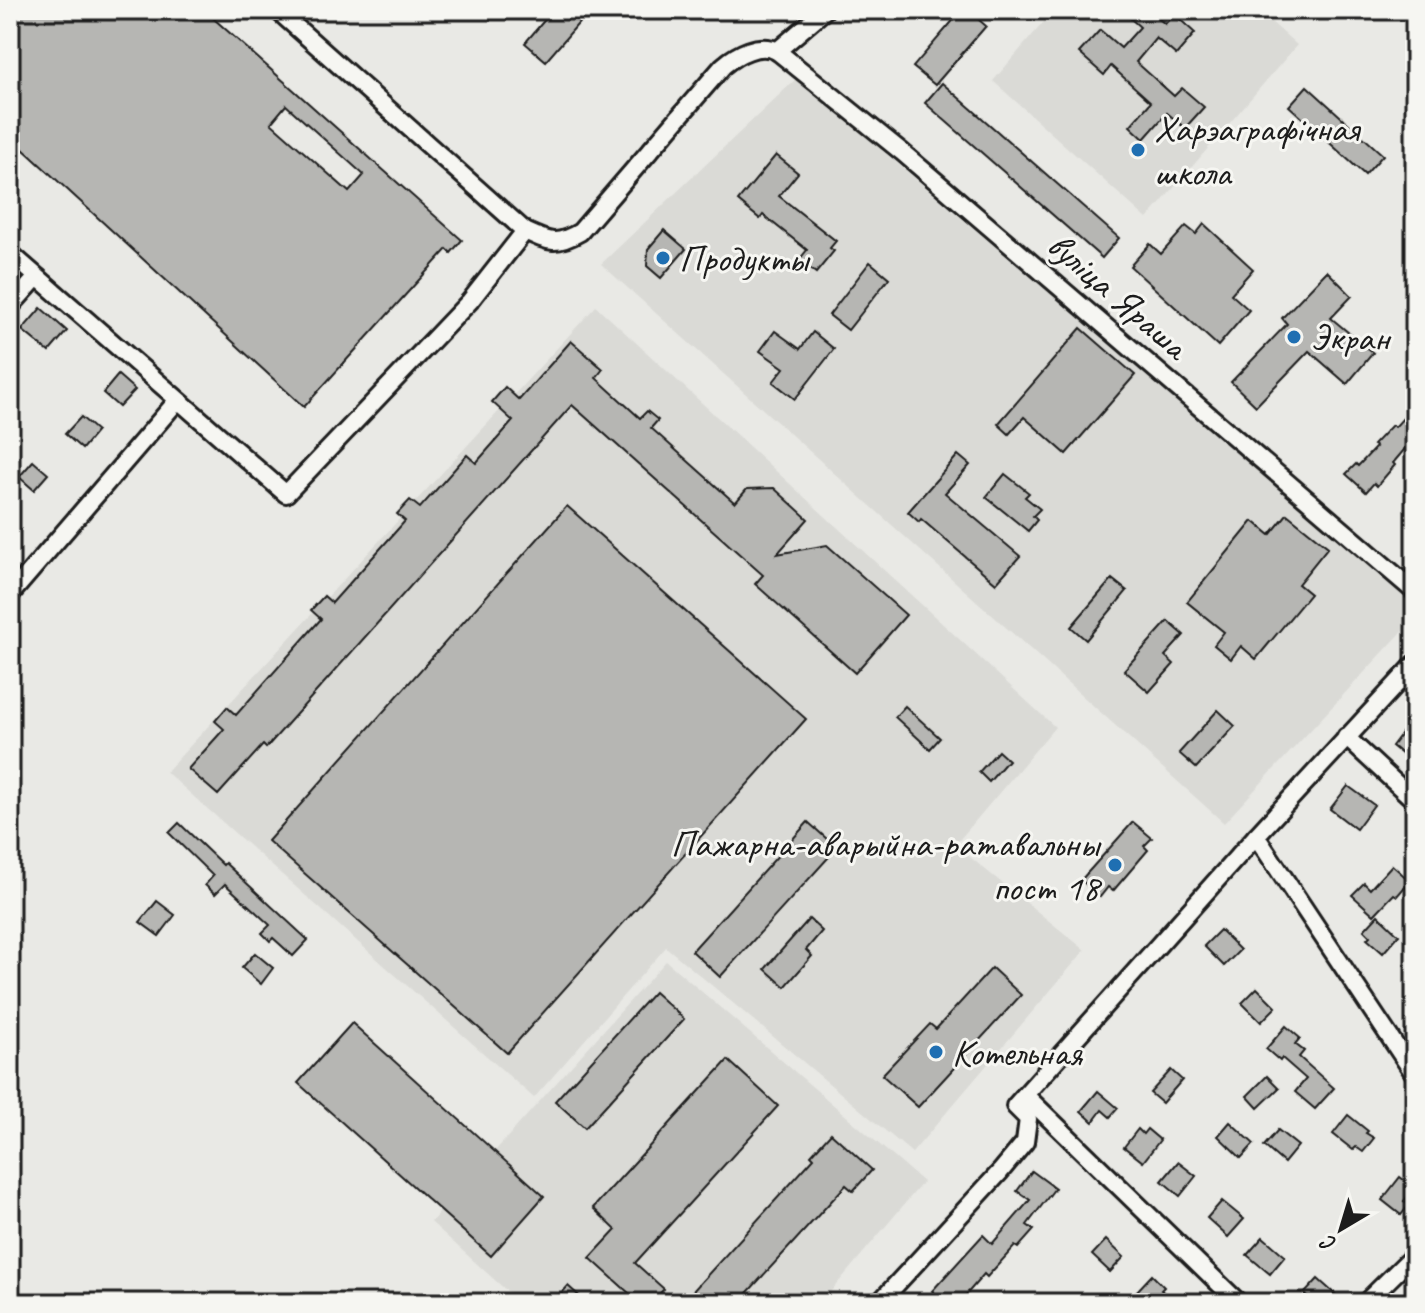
<svg xmlns="http://www.w3.org/2000/svg" width="1425" height="1313" font-family="Caveat,sans-serif">
<style>
.built{fill:#dadad6}
.building{fill:#b6b6b3;stroke:#1c1c1c;stroke-width:2;fill-rule:evenodd}
.lines{fill:none;stroke-linecap:round;stroke-linejoin:round}
.minor-casing{stroke:#1c1c1c;stroke-width:22}
.minor{stroke:#f6f6f2;stroke-width:16}
.poi-dot{fill:#1f6fb2;stroke:#f6f6f2;stroke-width:3}
.labels{text-anchor:middle;stroke-width:6;stroke-linejoin:round;paint-order:stroke}
.poi-label{font-size:38px;fill:#1c1c1c;stroke:#f6f6f2;text-anchor:start}
.street-label{font-size:38px;fill:#1c1c1c;stroke:#f6f6f2}
</style>
<rect width="100%" height="100%" fill="#e9e9e5"/>
<filter id="ink" filterUnits="userSpaceOnUse"><feTurbulence type="fractalNoise" baseFrequency=".0125" numOctaves="2"/><feDisplacementMap in="SourceGraphic" scale="16" xChannelSelector="R" yChannelSelector="G"/><feConvolveMatrix kernelMatrix="1 2 1 2 8 2 1 2 1" color-interpolation-filters="sRGB"/></filter>
<g filter="url(#ink)">
<g class="built">
<polygon points="1054,10 1258,10 1297,45 1147,219 993,81"/>
<polygon points="797,78 1415,605 1415,618 1224,823 601,264"/>
<polygon points="596,306 1055,727 955,845 1085,950 912,1153 666,947 534,1098 166,772"/>
<polygon points="666,961 923,1182 821,1303 520,1303 431,1222"/>
</g>
<g class="building">
<path d="M10,10H204L462,240L451,253L447,249L304,407L10,137ZM286,105L364,175L349,192L271,123Z"/>
<polygon points="553,10 590,10 546,61 525,43"/>
<polygon points="962,10 968,10 986,26 935,85 913,67"/>
<polygon points="1121,10 1149,10 1165,24 1174,14 1195,33 1176,55 1156,38 1136,62 1174,96 1182,88 1204,107 1185,128 1167,113 1144,139 1130,126 1151,102 1111,66 1104,75 1079,53 1100,30 1121,48 1140,27"/>
<polygon points="942,83 1119,238 1102,258 925,103"/>
<polygon points="1307,86 1383,155 1365,175 1289,106"/>
<polygon points="776,155 798,173 779,196 836,241 830,248 834,251 816,273 799,260 807,250 763,215 760,219 738,201"/>
<polygon points="1204,224 1253,269 1231,294 1249,310 1218,346 1130,266 1150,244 1161,254 1186,226 1196,234"/>
<polygon points="664,230 686,249 661,278 647,266 648,249"/>
<polygon points="870,262 889,278 848,330 829,315"/>
<polygon points="1327,271 1352,296 1331,318 1373,353 1347,384 1309,351 1256,406 1231,382 1287,324 1282,318"/>
<polygon points="41,308 67,331 49,352 22,330"/>
<polygon points="1081,328 1135,375 1066,454 1024,417 1009,434 998,424"/>
<polygon points="775,331 800,349 813,332 834,349 795,399 773,382 784,368 760,351"/>
<polygon points="571,341 603,369 596,378 640,418 647,411 658,420 651,428 735,503 747,489 774,488 808,519 777,554 827,545 906,615 855,673 755,584 763,575 572,405 266,748 263,745 218,795 188,769 224,729 215,721 227,707 236,715 321,619 311,610 324,596 332,603 405,521 397,514 410,500 420,508 467,455 476,463 513,421 492,402 505,387 519,400"/>
<polygon points="118,375 135,390 119,407 103,393"/>
<polygon points="1415,405 1415,450 1409,444 1393,463 1395,465 1377,486 1374,483 1366,492 1346,474 1356,464 1358,466 1376,447 1373,445 1392,425 1395,427"/>
<polygon points="81,417 97,431 82,449 65,434"/>
<polygon points="958,455 970,465 945,493 1020,556 996,583 921,519 919,522 908,512"/>
<polygon points="33,461 48,474 34,490 19,477"/>
<polygon points="1005,474 1029,493 1025,497 1040,509 1033,516 1037,520 1028,531 986,497"/>
<polygon points="567,506 806,719 507,1053 268,841"/>
<polygon points="1287,514 1328,547 1298,584 1310,594 1256,659 1241,646 1231,659 1214,645 1224,632 1187,602 1253,521 1270,535"/>
<polygon points="1112,579 1127,591 1086,640 1071,627"/>
<polygon points="1168,621 1184,635 1165,656 1174,664 1149,692 1124,670"/>
<polygon points="905,706 940,738 930,749 895,717"/>
<polygon points="1218,710 1235,726 1196,768 1179,753"/>
<polygon points="1408,725 1415,730 1415,750 1408,759 1392,746"/>
<polygon points="998,751 1008,760 989,782 979,772"/>
<polygon points="1348,786 1374,805 1356,829 1330,809"/>
<polygon points="808,822 837,848 720,977 692,951"/>
<polygon points="1133,822 1152,838 1144,846 1148,850 1113,891 1108,887 1100,897 1081,880"/>
<polygon points="179,823 223,865 225,863 308,940 293,956 273,938 270,941 262,933 270,925 225,884 215,894 205,885 213,876 169,833"/>
<polygon points="1392,865 1410,881 1397,896 1394,894 1374,915 1352,895 1364,883 1370,889"/>
<polygon points="157,901 175,915 159,936 140,922"/>
<polygon points="1378,915 1399,935 1383,953 1367,939 1370,936 1364,930"/>
<polygon points="809,919 822,931 806,950 812,956 785,987 765,969"/>
<polygon points="1220,930 1240,950 1224,966 1204,946"/>
<polygon points="255,953 273,968 261,984 242,968"/>
<polygon points="992,968 1021,995 918,1107 882,1075 930,1024 936,1029"/>
<polygon points="1257,988 1276,1007 1261,1022 1242,1003"/>
<polygon points="654,992 684,1019 585,1128 555,1101"/>
<polygon points="352,1023 544,1196 491,1256 298,1083"/>
<polygon points="1286,1026 1300,1038 1295,1044 1304,1051 1299,1057 1334,1088 1315,1109 1295,1092 1306,1079 1282,1058 1280,1061 1266,1049"/>
<polygon points="728,1060 778,1106 635,1263 664,1289 651,1303 640,1303 590,1258 616,1230 593,1208"/>
<polygon points="1171,1070 1182,1080 1162,1103 1150,1093"/>
<polygon points="1267,1076 1279,1088 1258,1108 1247,1096"/>
<polygon points="1098,1091 1118,1108 1110,1117 1102,1110 1093,1122 1081,1111"/>
<polygon points="1348,1115 1368,1131 1366,1133 1374,1138 1363,1152 1356,1147 1353,1150 1333,1134"/>
<polygon points="1230,1122 1254,1144 1241,1158 1218,1136"/>
<polygon points="1138,1129 1143,1134 1147,1129 1160,1140 1143,1162 1124,1147"/>
<polygon points="1278,1130 1298,1146 1284,1163 1264,1146"/>
<polygon points="831,1133 872,1170 853,1191 846,1185 738,1303 682,1303 814,1158 811,1155"/>
<polygon points="1178,1162 1196,1176 1180,1196 1162,1181"/>
<polygon points="1032,1171 1055,1188 1027,1225 1034,1230 1018,1248 1015,1246 987,1277 984,1274 959,1303 946,1303 932,1291 983,1235 992,1244 1030,1200 1017,1191"/>
<polygon points="1400,1177 1414,1188 1404,1201 1409,1205 1401,1215 1382,1200"/>
<polygon points="1222,1201 1244,1219 1228,1237 1207,1218"/>
<polygon points="1263,1237 1285,1256 1270,1274 1247,1255"/>
<polygon points="1106,1240 1124,1257 1110,1272 1092,1255"/>
<polygon points="1152,1275 1164,1287 1161,1290 1169,1297 1163,1303 1145,1303 1135,1293"/>
<polygon points="1318,1279 1336,1295 1328,1303 1301,1303 1307,1296 1304,1294"/>
<polygon points="568,1286 587,1303 553,1303"/>
</g>
<g class="lines">
<g class="minor-casing">
<g id="minor">
<path d="M277,10L525,231C549,242 556,246 580,232L723,66C737,54 759,42 777,51L902,152L1415,592"/>
<polyline points="777,51 825,10"/>
<polyline points="10,253 286,494 470,301 525,231"/>
<polyline points="10,307 37,277"/>
<polyline points="10,595 177,401"/>
<polyline points="1346,737 1415,801"/>
<polyline points="1256,836 1415,1075"/>
<polyline points="1025,1095 1239,1303"/>
<polyline points="879,1303 1000,1172 1025,1142 1028,1119 1015,1106 1256,836 1415,664"/>
<polyline points="1365,1303 1415,1254"/>
</g>
</g>
<use href="#minor" class="minor"/>
</g>
</g>
<g class="poi-dot">
<circle cx="1138" cy="150" r="8"/>
<circle cx="663" cy="258" r="8"/>
<circle cx="1294" cy="337" r="8"/>
<circle cx="1115" cy="865" r="8"/>
<circle cx="936" cy="1052" r="8"/>
</g>
<g class="labels">
<g class="poi-label">
<text x="1154" y="141">Харэаграфічная<tspan x="1154" dy="44">школа</tspan></text>
<text x="679" y="271">Продукты</text>
<text x="1310" y="350">Экран</text>
<text x="1099" y="856" text-anchor="end">Пажарна-аварыйна-ратавальны<tspan x="1099" dy="44">пост 18</tspan></text>
<text x="952" y="1065">Котельная</text>
</g>
<g class="street-label">
<text transform="translate(1118 295) rotate(41)" y="13">вуліца Яраша</text>
</g>
</g>
<rect width="1425" height="1313" fill="none" stroke="#f6f6f2" stroke-width="40"/>
<rect x="20" y="20" width="1385" height="1273" fill="none" stroke="#1c1c1c" stroke-width="3" filter="url(#ink)"/>
<g transform="translate(1341 1229) rotate(218)" stroke="#f6f6f2" stroke-width="6" paint-order="stroke">
<path d="M0-6L14 30L0 20L-14 30Z" fill="#1c1c1c"/>
<text y="-12" font-size="22" font-weight="bold" text-anchor="middle" fill="#1c1c1c">С</text>
</g>
</svg>
